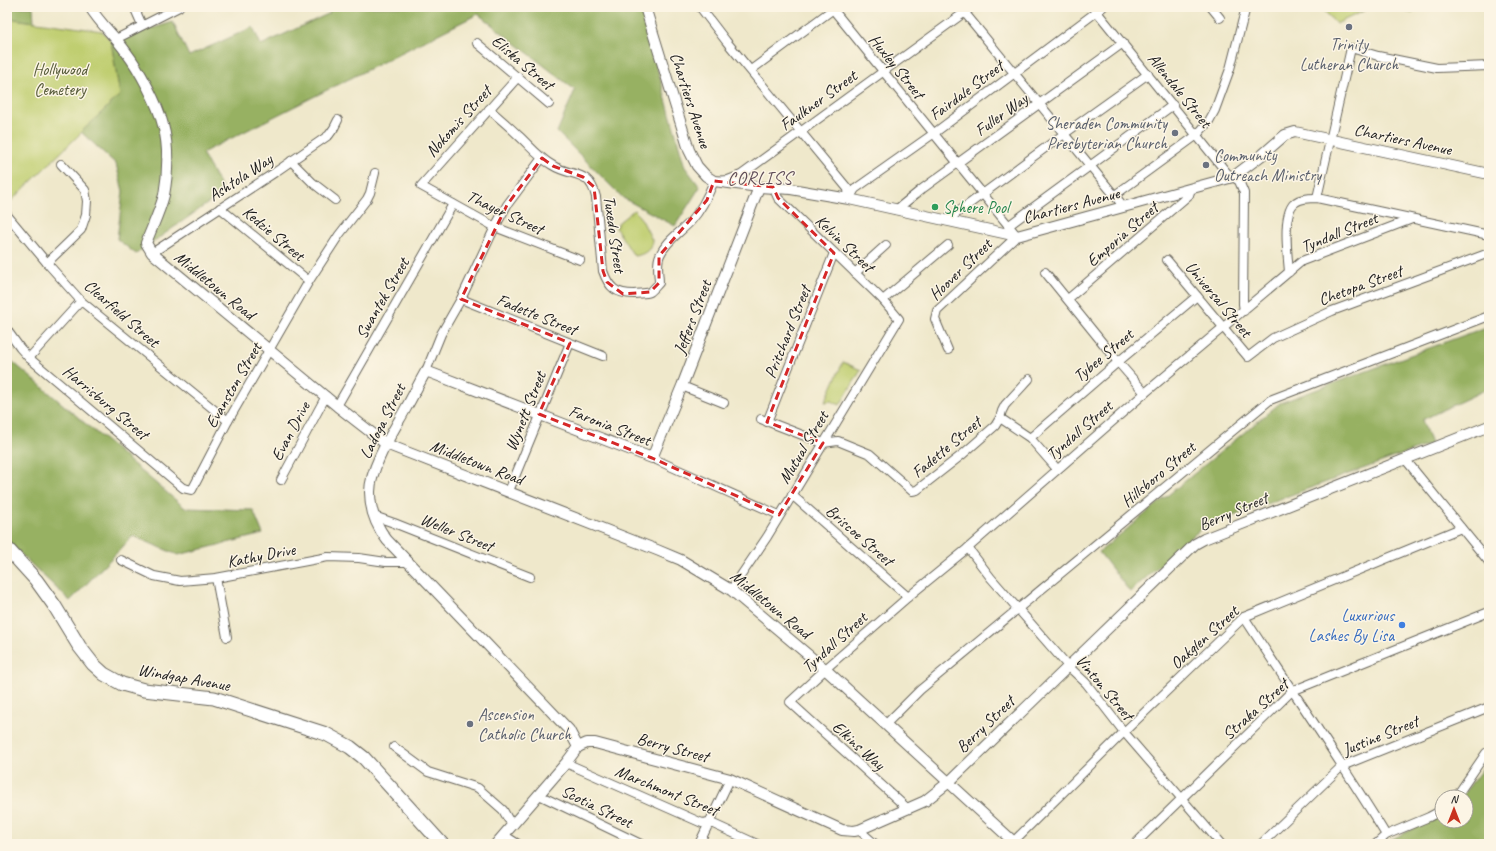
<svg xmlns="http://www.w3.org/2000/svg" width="1496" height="851" font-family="Caveat,sans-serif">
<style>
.green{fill:#bfce70;stroke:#6e7546}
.forest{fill:#97b162;stroke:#5a663f}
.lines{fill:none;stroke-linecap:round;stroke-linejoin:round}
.minor-casing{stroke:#666359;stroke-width:10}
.tertiary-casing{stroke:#666359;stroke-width:12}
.primary-casing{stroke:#666359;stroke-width:15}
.minor{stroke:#fff;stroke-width:8}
.tertiary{stroke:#fff;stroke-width:10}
.primary{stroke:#fff;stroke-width:13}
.marked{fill:none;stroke:#d62828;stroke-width:3;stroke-dasharray:8 5;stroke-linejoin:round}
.worship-dot{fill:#6b7280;stroke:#fcf5e5;stroke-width:1.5}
.leisure-dot{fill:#2e9e5b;stroke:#fcf5e5;stroke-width:1.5}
.shop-dot{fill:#3f7fe0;stroke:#fcf5e5;stroke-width:1.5}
.labels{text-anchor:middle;stroke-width:3;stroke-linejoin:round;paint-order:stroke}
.worship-label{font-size:17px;fill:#5b616d;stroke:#fcf5e5;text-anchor:start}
.street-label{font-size:17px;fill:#1c1c1c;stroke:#fcf5e5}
.park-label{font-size:17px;fill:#555a39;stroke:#fcf5e5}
.leisure-label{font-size:17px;fill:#27864d;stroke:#fcf5e5;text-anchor:start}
.shop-label{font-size:17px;fill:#366cbe;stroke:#fcf5e5;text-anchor:end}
.neighbourhood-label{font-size:18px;letter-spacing:1px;fill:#614f5a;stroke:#fcf5e5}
</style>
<rect width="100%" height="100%" fill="#fcf5e5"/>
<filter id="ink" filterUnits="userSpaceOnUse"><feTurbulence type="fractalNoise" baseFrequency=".025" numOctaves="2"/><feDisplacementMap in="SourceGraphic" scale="8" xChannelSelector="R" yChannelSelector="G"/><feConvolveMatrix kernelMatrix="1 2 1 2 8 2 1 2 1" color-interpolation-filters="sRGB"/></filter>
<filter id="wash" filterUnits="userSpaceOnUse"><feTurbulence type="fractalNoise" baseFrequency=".012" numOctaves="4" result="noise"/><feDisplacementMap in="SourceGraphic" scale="16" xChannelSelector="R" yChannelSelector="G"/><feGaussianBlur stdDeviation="0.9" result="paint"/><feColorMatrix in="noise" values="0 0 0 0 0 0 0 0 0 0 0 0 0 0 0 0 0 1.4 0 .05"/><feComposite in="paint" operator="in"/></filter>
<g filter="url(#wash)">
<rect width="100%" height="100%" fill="#efe8cb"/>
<g class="green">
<polygon points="1321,7 1372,7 1336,24"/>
<polygon points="1387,7 1421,7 1412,13"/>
<polygon points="7,18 102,31 111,41 120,95 7,205"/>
<path d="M634,210L642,220L653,242C650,251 643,255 634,256L616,228L619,222Z"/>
<polygon points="843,362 861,370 840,405 831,401 825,402"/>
</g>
<g class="forest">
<polygon points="7,7 33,7 34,22 7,18"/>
<polygon points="327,7 640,7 685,167 700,187 675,226 623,198 557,132 575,90 478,14 202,153 224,192 136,254 117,239 123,191 116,164 81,132 120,95 111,41 173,22 189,56 253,27 261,45 330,13"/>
<polygon points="1489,326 1489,388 1422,420 1431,444 1203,527 1130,592 1099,552 1280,403"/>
<polygon points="7,357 185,508 253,510 263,534 178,555 133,536 70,601 7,541"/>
<polygon points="1489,760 1489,844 1386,844 1386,842 1442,815 1442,821 1466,821 1466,797 1461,797"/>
</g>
</g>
<g filter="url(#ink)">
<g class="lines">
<g class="minor-casing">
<g id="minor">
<polyline points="134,7 142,25"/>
<polyline points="700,7 726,41 848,189 849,199"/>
<polyline points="831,7 1017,236 937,311 935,319 948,350"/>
<polyline points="960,7 1124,207"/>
<polyline points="1093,7 1227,173 1239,181 1244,193 1243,304 1244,311"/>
<polyline points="1211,7 1220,18"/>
<polyline points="116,39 179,7"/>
<polyline points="477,43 549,104"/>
<polyline points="751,70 836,7"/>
<polyline points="518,77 421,186 495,227 580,260"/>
<path d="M489,109C499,118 510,127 519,136C530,146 539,158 552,165C572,178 589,168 596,197L603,271C609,288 616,294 634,294C639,293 645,294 650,292C653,290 656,286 659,283C659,274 656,263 660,255C666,241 681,232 691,221C702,209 708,196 714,181L728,180L741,175L972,7"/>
<polyline points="291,161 313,183 335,200"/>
<polyline points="1115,195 1197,135 1209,121 1215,110 1230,69 1246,7"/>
<polyline points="1317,198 1351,48 1378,56 1437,68 1489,66"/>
<polyline points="849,199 855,189 933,134 1103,7"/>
<polyline points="220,208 309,281"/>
<polyline points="896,210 922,189 1123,43"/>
<polyline points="7,215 47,263 81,301 228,421"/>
<polyline points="946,221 1064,134 1148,74"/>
<polyline points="1008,226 1173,105"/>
<polyline points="152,253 274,173 329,135 334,128 338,120"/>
<polyline points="1167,260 1248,357 1273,338 1332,311 1489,253"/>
<polyline points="47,263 81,230 86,215 87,201 85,190 61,164"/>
<polyline points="1045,272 1118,362 1145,393"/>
<path d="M1289,272C1288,257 1281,211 1296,202C1301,198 1311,198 1317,198L1489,235"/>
<polyline points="855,273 886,245"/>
<polyline points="461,299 603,356"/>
<polyline points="1068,299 1189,195 1191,189"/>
<polyline points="883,300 948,245"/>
<polyline points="7,330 20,348 29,358 183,488 192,490 228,421 309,281 339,235 367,199 370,193 375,173"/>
<polyline points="29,358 81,301"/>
<polyline points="426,371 441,334 461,299 495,227 507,205 542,158"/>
<polyline points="682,386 724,403"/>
<polyline points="337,406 453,204"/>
<polyline points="1000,418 1030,438 1057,469"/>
<polyline points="761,419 823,443 838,441 870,454 912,491 917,490 963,454 995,426 1000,418 1002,411 1005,405 1029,379"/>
<polyline points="767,422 834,253"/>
<polyline points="1030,438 1118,362 1197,296"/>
<polyline points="652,458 779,515"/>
<polyline points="1405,459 1489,562"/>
<polyline points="281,480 326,396"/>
<polyline points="509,491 570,343"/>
<polyline points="792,495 908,597"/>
<polyline points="374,516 394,523 530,577"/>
<polyline points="968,548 991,578 1068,666 1086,683 1124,732 1221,844"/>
<polyline points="121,560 154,576 180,581 216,578 328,557 359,558 386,562 409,562"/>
<polyline points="216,578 227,637"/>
<polyline points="731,590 767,537 899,319 883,300 778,198 773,187"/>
<path d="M1244,617C1291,690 1341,761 1386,835"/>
<polyline points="886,724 920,690 1270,400 1489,316"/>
<polyline points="394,747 428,772 478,788 503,810 508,819 514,824"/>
<polyline points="566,763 702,823 709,822 757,844"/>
<polyline points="539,795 641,844"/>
<polyline points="1456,797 1486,753"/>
<polyline points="908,809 790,702 830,665 908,597 968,548 1145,393 1302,261 1412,219"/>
<polyline points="859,830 875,844"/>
<polyline points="504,835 518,844"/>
<polyline points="1014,841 1124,732 1244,617 1461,528"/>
<polyline points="699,844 730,779"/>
<polyline points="1135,844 1292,691 1489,612"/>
<polyline points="1261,844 1342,766 1489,707"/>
<polyline points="1376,844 1386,835 1429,817 1442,810"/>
</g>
</g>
<g class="tertiary-casing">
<g id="tertiary">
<path d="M90,7C100,24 115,36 126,52C139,69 158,104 163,125C169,146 168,174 164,195C160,211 152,227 146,243L152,253L337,406L386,444L657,550L681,560L731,590L825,669L1016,844"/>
<polyline points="645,7 689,150 697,166 706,176 714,181 759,187 791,189 849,199 1017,236 1233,177 1262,155 1285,135 1295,132 1489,174"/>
<path d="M578,747L569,730L387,540C376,526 370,510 370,492C370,467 394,430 406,408C413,396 419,383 426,371L652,458L682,386L759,187"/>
<polyline points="496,844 566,763 578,747 587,743 595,743 730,779 842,830 854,831 859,830 925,801 949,782 1195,544 1204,539 1489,426"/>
</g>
</g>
<g class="primary-casing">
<polyline id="primary" points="7,548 36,580 54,605 79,646 93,664 104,674 122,684 144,690 214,698 326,734 350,747 364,758 442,844"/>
</g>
<use href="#minor" class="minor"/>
<use href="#tertiary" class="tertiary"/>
<use href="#primary" class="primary"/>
</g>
</g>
<path class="marked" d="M542,158L553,166L583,177L594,187L603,271L607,282L623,294L650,292L659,283V256L707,200L714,181L773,187L778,198L834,253L767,422L823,443L779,515L652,458L539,414L570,343L461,299L507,205Z"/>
<g class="worship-dot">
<circle cx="1349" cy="27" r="4"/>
<circle cx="1175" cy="133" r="4"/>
<circle cx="1206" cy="165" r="4"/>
<circle cx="470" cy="724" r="4"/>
</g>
<circle class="leisure-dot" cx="935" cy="207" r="4"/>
<circle class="shop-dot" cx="1402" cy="625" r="4"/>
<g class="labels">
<g class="worship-label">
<text x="1349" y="50" text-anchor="middle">Trinity<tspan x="1349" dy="20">Lutheran Church</tspan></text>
<text x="1167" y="129" text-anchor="end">Sheraden Community<tspan x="1167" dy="20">Presbyterian Church</tspan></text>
<text x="1214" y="161">Community<tspan x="1214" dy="20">Outreach Ministry</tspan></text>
<text x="478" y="720">Ascension<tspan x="478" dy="20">Catholic Church</tspan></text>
</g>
<g class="street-label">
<text transform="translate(523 62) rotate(40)" y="6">Eliska Street</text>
<text transform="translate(897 66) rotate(51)" y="6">Huxley Street</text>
<text transform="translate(966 90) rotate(-37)" y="6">Fairdale Street</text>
<text transform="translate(1180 90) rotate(51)" y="6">Allendale Street</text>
<text transform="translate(691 100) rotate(72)" y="6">Chartiers Avenue</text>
<text transform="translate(818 100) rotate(-36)" y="6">Faulkner Street</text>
<text transform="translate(1001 114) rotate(-36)" y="6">Fuller Way</text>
<text transform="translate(458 121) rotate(-48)" y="6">Nokomis Street</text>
<text transform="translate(1403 139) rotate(12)" y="6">Chartiers Avenue</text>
<text transform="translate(240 177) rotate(-33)" y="6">Ashtola Way</text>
<text transform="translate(1071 205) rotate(-15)" y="6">Chartiers Avenue</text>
<text transform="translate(505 212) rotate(25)" y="6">Thayer Street</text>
<text transform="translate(1339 232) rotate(-22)" y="6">Tyndall Street</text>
<text transform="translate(274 233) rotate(40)" y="6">Kedzie Street</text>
<text transform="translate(615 234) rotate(82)" y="6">Tuxedo Street</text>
<text transform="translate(1122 234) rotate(-41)" y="6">Emporia Street</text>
<text transform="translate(845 243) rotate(44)" y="6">Kelvin Street</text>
<text transform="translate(960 269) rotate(-44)" y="6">Hoover Street</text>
<text transform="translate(215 285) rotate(39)" y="6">Middletown Road</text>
<text transform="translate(1360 285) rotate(-20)" y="6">Chetopa Street</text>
<text transform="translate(382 298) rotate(-60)" y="6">Swantek Street</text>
<text transform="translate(1219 299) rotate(50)" y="6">Universal Street</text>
<text transform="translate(122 313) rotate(41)" y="6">Clearfield Street</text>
<text transform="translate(537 314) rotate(22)" y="6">Fadette Street</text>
<text transform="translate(692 317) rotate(-69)" y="6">Jeffers Street</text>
<text transform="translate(787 332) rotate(-68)" y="6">Pritchard Street</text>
<text transform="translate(1103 355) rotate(-40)" y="6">Tybee Street</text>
<text transform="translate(233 385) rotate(-60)" y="6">Evanston Street</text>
<text transform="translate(106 402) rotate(40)" y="6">Harrisburg Street</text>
<text transform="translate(525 411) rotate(-68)" y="6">Wynett Street</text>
<text transform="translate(382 421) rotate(-63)" y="6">Ladoga Street</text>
<text transform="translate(610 425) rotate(21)" y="6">Faronia Street</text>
<text transform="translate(1079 430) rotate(-41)" y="6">Tyndall Street</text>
<text transform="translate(290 431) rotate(-62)" y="6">Evan Drive</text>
<text transform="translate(803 447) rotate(-59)" y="6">Mutual Street</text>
<text transform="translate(946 447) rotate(-40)" y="6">Fadette Street</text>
<text transform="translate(477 462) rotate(21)" y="6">Middletown Road</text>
<text transform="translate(1158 474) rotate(-40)" y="6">Hillsboro Street</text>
<text transform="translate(1233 511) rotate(-23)" y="6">Berry Street</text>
<text transform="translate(457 532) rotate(22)" y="6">Weller Street</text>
<text transform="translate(860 535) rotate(41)" y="6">Briscoe Street</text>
<text transform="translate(261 555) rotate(-11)" y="6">Kathy Drive</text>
<text transform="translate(771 604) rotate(39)" y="6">Middletown Road</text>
<text transform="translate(1204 637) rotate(-42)" y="6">Oakglen Street</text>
<text transform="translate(834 642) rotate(-42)" y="6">Tyndall Street</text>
<text transform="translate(184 677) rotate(10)" y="6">Windgap Avenue</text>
<text transform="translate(1105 687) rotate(50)" y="6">Vinton Street</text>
<text transform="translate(1255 709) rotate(-42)" y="6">Straka Street</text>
<text transform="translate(985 724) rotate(-44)" y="6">Berry Street</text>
<text transform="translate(1380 735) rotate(-22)" y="6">Justine Street</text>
<text transform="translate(859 745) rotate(42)" y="6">Elkins Way</text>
<text transform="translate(673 747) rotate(15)" y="6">Berry Street</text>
<text transform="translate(667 790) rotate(22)" y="6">Marchmont Street</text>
<text transform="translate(597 806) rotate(26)" y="6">Scotia Street</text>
</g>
<g class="park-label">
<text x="60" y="75">Hollywood<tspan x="60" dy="20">Cemetery</tspan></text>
</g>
<g class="leisure-label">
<text x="943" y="213">Sphere Pool</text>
</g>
<g class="shop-label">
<text x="1394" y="621">Luxurious<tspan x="1394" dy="20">Lashes By Lisa</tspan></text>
</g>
<g class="neighbourhood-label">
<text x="760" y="184">CORLISS</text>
</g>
</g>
<rect width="1496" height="851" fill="none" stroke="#fcf5e5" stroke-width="24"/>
<g transform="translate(1454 809)"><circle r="19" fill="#fcf5e5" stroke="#a29e95"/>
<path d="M0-3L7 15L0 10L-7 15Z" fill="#c8321e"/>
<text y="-6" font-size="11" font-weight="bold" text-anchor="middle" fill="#1c1c1c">N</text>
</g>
</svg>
